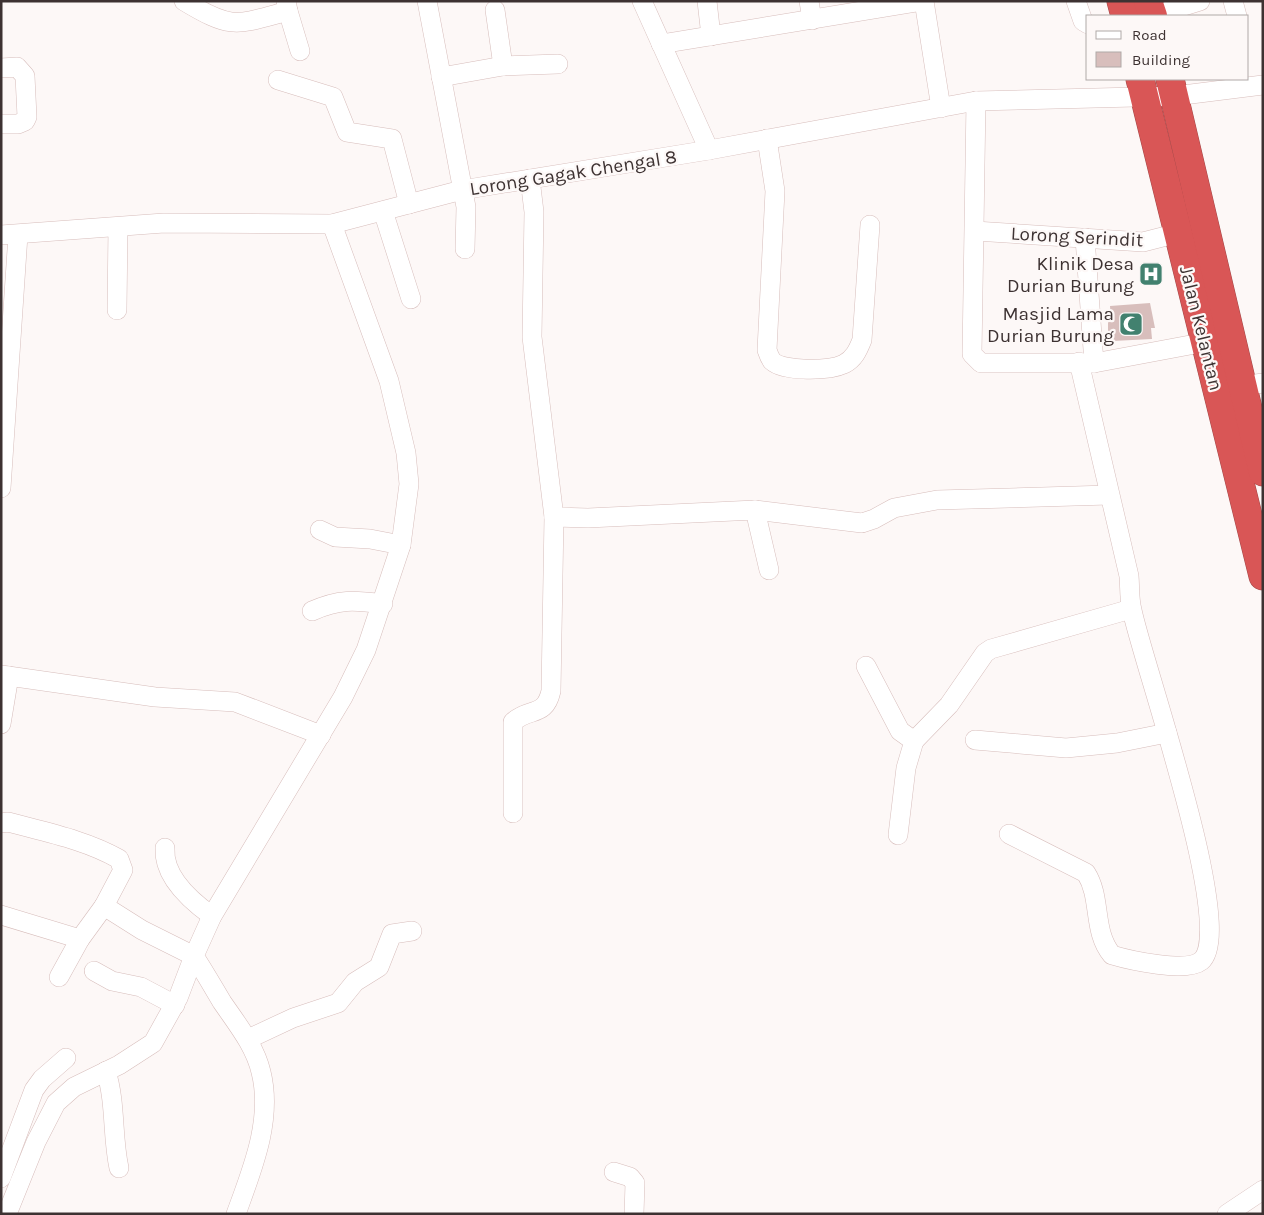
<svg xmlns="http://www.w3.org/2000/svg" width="1264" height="1215" font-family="Karla,sans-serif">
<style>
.building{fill:#d8bebc}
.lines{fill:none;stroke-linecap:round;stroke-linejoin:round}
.minor-casing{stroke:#d7bdbb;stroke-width:20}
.highway-casing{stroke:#a24949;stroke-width:29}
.minor{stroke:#fff;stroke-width:19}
.highway{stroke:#d95656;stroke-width:28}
.labels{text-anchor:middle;stroke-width:4.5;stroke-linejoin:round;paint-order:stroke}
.street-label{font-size:19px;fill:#3d3232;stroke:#fdf8f7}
.poi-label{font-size:19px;fill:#3d3232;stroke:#fdf8f7;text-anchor:end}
</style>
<rect width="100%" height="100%" fill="#fdf8f7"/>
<polygon class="building" points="1150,303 1155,328 1151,328 1152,339 1113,341 1112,331 1108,331 1108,320 1111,320 1110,306"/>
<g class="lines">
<g class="minor-casing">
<g id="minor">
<path d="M184,1C232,30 236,25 288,11L286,1"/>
<polyline points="427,1 466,207 465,249"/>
<polyline points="642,1 709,150"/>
<polyline points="707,1 711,36"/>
<polyline points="809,1 812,20"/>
<polyline points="924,1 941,108"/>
<polyline points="1076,1 1083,21 1088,24"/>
<polyline points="1233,1 1237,16"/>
<polyline points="495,10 503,66"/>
<polyline points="288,11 300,51"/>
<polyline points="1152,16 1200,1"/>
<polyline points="661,44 923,1"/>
<polyline points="1,68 17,67 25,76 27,117 25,121 18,124 1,124"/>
<polyline points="441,77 503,66 558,64"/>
<polyline points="278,80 333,97 347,132 392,139 409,204"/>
<polyline points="976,101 972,354 981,363 1094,363 1206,342"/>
<path d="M767,139L775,191L767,350C768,353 770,358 772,361C784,372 829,371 844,364C854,359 858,350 862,340L870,225"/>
<polyline points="530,179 534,212 532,337 554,517 588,518 755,510 769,570"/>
<polyline points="383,211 411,299"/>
<polyline points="975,231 1143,242 1178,233"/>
<polyline points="1,235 164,223 332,224 462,190 709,150 976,101 1175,96 1263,85"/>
<polyline points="1085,238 1094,363"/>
<polyline points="117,310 118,227"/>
<polyline points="1242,386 1263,383"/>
<polyline points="1,488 18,235"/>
<polyline points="755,510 862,523 874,519 894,508 937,500 1109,495"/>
<polyline points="320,530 335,537 370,539 401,545"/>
<path d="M312,611C339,599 354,600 383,604"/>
<polyline points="866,666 900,731 914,741 949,705 985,653 991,649 1131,609"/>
<polyline points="1,675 155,697 235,702 321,735"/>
<polyline points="1,724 9,676"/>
<polyline points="975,740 1066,748 1117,743 1167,733"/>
<path d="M513,813V722C529,707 545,718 551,691L554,517"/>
<path d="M1,823L8,822C45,832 86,840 119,859L123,870L104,906L142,930L194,956L178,998L153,1043L119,1065L74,1087L56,1103L36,1142L7,1214"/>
<path d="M1009,834L1086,873C1102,898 1092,931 1112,955C1129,960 1186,973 1201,961C1238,931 1142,661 1132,610C1129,599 1130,587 1129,576L1079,362"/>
<polyline points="898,835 906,768 914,741"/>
<path d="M165,848C163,877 191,901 212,916"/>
<polyline points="1,915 80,939"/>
<polyline points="94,971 112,981 141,987 175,1005"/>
<polyline points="59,977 80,939 104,906"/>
<polyline points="248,1039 293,1018 338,1003 355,982 379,967 392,934 412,931"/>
<path d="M106,1071C116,1103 112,1136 119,1168"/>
<polyline points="614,1172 630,1177 635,1183 634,1214"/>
<polyline points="1,1178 34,1090 42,1079 66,1058"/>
<path d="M236,1214C252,1170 273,1120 261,1072C255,1046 237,1024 222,1002C213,987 204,971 194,956L212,916L343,697L366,650L401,545L409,484L406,453L389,381L332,224"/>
<polyline points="1227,1214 1263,1190"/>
</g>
</g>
<g class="highway-casing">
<g id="highway">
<polyline points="1121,1 1125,16"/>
<polyline points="1148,1 1153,16"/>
<polyline points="1140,79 1263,576"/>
<polyline points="1170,79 1263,472"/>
</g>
</g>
<use href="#minor" class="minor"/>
<use href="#highway" class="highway"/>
</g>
<defs>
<g id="hospital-square" transform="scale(1.25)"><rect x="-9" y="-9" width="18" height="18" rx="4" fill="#42816f" stroke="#fdf8f7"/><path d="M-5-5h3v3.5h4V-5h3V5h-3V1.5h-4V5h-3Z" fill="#fff"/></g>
<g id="mosque-square" transform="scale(1.25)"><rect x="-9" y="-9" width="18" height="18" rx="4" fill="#42816f" stroke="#fdf8f7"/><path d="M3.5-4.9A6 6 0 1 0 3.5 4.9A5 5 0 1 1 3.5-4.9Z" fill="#fff"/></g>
</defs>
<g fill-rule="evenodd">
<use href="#hospital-square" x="1151" y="274"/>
<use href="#mosque-square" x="1131" y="324"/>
</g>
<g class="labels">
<g class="street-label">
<text transform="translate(573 172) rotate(-9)" y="7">Lorong Gagak Chengal 8</text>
<text transform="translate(1077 236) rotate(3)" y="7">Lorong Serindit</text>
<text transform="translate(1202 328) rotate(76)" y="7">Jalan Kelantan</text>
</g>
<g class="poi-label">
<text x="1134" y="270">Klinik Desa<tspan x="1134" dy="22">Durian Burung</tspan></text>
<text x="1114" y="320">Masjid Lama<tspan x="1114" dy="22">Durian Burung</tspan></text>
</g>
</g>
<rect width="1264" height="1215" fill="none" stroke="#3d3232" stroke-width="5"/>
<rect x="1086" y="15" width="162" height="65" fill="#fdf8f7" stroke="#b0a9a8"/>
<rect x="1096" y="31" width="25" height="8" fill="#ffffff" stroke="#b0a9a8"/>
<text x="1132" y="40" font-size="15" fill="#3d3232">Road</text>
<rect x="1096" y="52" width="25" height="15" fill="#d8bebc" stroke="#b0a9a8"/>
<text x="1132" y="65" font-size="15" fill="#3d3232">Building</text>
</svg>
